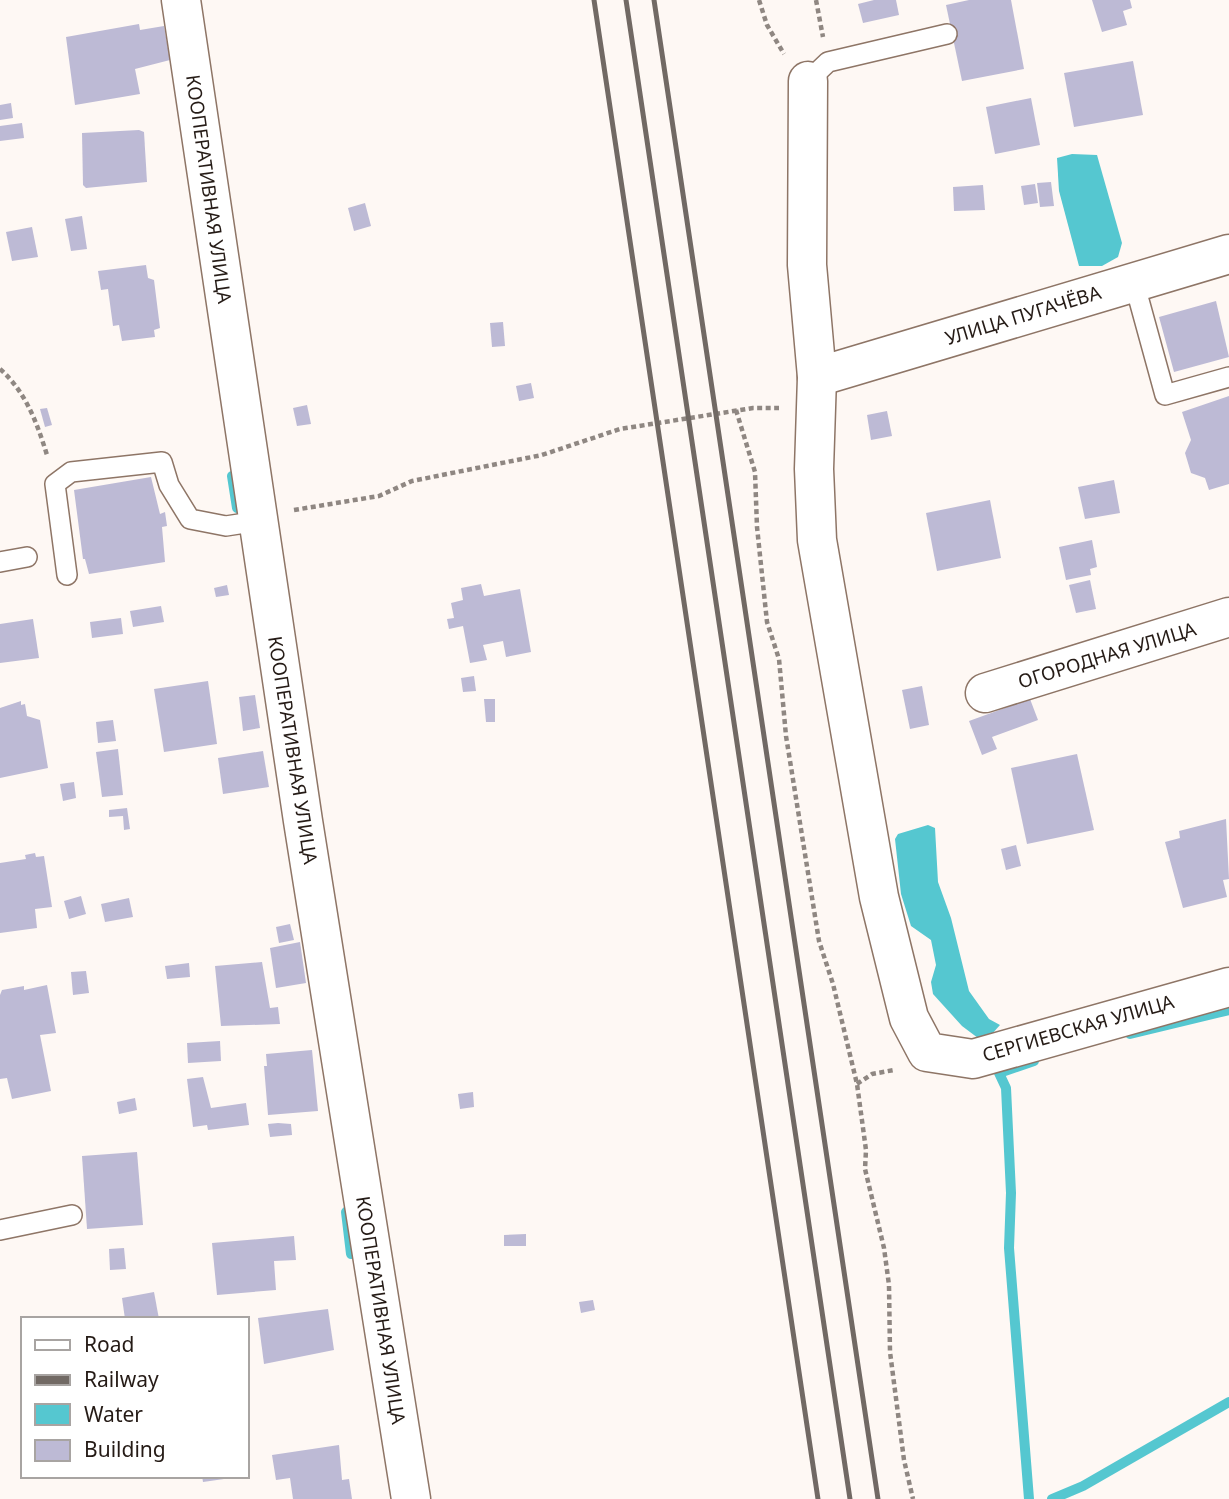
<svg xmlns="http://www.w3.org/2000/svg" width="1229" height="1499" font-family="'Noto Sans',sans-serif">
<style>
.water{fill:#55c7d0}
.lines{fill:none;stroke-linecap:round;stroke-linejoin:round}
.stream{stroke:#55c7d0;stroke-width:10}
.building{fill:#bdbad5}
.lane-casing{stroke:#8e7566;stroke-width:22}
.street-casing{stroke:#8e7566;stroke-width:41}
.path{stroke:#8f8782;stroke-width:4.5;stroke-dasharray:5 3.5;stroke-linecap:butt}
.lane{stroke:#fff;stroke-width:19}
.street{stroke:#fff;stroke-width:38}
.rail{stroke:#716964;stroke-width:5}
.labels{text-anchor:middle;stroke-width:6;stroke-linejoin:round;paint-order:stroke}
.street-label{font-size:19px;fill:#251b16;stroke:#fff}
</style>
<rect width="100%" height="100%" fill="#fef8f4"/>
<g class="water">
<polygon points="1072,154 1097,155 1122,243 1118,257 1102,266 1079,266 1059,191 1057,158"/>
<polygon points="928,825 935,828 938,882 951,918 969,991 989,1019 1000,1025 991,1035 978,1038 962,1026 933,994 931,982 936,965 931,940 911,926 901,894 895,839 898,834"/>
</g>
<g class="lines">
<g class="stream">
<polyline points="232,476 237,508"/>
<polyline points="1130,1034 1229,1010"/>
<polyline points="346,1212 351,1254"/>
<polyline points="1029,1499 1009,1248 1011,1193 1006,1088 999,1073 1034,1061"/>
<polyline points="1052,1499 1083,1486 1229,1402"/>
</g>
</g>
<g class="building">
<polygon points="874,0 896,0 899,15 863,23 858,4"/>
<polygon points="969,0 1011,0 1024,69 962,81 946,5"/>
<polygon points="1092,0 1130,0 1132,8 1123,11 1127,25 1102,32"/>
<polygon points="139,24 140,30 164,26 170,60 135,69 140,94 75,105 66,37"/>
<polygon points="1133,61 1143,115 1074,127 1064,73"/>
<polygon points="1031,98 1040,145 995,154 986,107"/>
<polygon points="11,103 13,118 0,120 0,105"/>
<polygon points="22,123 24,138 0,141 0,126"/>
<polygon points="139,130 144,132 147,182 86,188 83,185 82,133"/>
<polygon points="1051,182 1054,206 1040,207 1037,183"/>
<polygon points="1035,184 1038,203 1024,205 1021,186"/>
<polygon points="983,185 985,210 954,211 953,187"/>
<polygon points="365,203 371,226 354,231 348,208"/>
<polygon points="82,216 87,249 71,251 65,219"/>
<polygon points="32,227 38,257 12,261 6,232"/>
<polygon points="146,265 148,278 154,280 160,328 154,330 155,337 122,341 119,325 113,326 108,289 101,290 98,271"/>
<polygon points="1216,301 1229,357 1174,372 1159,317"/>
<polygon points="503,322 505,346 492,347 490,323"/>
<polygon points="531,383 534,398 519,401 516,386"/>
<polygon points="1229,396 1229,484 1209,490 1205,478 1191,473 1185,453 1191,440 1182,412"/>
<polygon points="307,405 311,424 297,426 293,408"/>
<polygon points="47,408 52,425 45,427 40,409"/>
<polygon points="887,411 892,436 871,440 867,415"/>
<polygon points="151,477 160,514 165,512 167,526 162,527 165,562 89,574 85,559 83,559 74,490"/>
<polygon points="1114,480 1120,513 1085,519 1078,487"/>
<polygon points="990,500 1001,558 937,571 926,513"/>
<polygon points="1092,540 1097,567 1090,569 1091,575 1066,580 1059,547"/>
<polygon points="1090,580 1096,609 1076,613 1069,585"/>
<polygon points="481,584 484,596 520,589 531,652 506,657 503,641 483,645 487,660 470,663 463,626 449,629 447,619 454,618 451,603 463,600 461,588"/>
<polygon points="227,585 229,595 216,597 214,588"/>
<polygon points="161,606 164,622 133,627 130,611"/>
<polygon points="121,618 123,634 92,638 90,622"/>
<polygon points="33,619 39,658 0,663 0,624"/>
<polygon points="474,676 476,691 463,692 461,678"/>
<polygon points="208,681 217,744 164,752 154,689"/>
<polygon points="922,686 929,725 910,729 902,690"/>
<polygon points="255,695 260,728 243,731 239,697"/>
<polygon points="484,699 495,699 495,722 486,722"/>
<polygon points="1030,699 1038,720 992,737 997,749 982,755 969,721"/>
<polygon points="21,701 21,705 25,704 27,716 40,720 48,768 0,778 0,708"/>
<polygon points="113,720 116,741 98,743 96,722"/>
<polygon points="118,749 123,795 102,797 96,752"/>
<polygon points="263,751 269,787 223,794 218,758"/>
<polygon points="1077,754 1094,830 1027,844 1011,768"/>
<polygon points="74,782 76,798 63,801 60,784"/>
<polygon points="127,808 130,829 124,830 123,816 109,817 109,810"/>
<polygon points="1226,819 1229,879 1223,880 1227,897 1183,908 1165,842 1180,838 1179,831"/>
<polygon points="1016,845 1021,866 1006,870 1001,849"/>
<polygon points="35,853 36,857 44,856 52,907 35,909 37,928 0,933 0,863 26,859 25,855"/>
<polygon points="81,896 86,914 69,919 64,901"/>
<polygon points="129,898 133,917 105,922 101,904"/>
<polygon points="290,924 294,940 279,943 276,927"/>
<polygon points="300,942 306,983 276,988 270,948"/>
<polygon points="262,962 270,1008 278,1007 280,1024 221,1026 215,966"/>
<polygon points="189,963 190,977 167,979 165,966"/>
<polygon points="86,971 89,993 73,995 71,972"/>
<polygon points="47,985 56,1033 40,1035 51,1091 12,1099 7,1078 0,1079 0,995 2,990 24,986 24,990"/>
<polygon points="220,1041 221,1061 188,1063 187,1043"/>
<polygon points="312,1050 318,1111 268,1115 264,1066 267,1066 266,1054"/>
<polygon points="203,1077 211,1108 246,1103 249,1125 208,1130 207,1125 193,1127 187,1079"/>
<polygon points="473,1092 474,1107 460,1109 458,1094"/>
<polygon points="135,1098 137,1110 119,1114 117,1102"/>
<polygon points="278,1123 291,1124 292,1135 270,1137 268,1124"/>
<polygon points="137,1152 143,1225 87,1229 82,1156"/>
<polygon points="526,1234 526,1246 504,1246 504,1235"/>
<polygon points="294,1236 296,1260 274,1261 276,1290 217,1295 212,1243"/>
<polygon points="124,1248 126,1269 110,1270 109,1249"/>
<polygon points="154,1292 159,1319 125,1319 122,1298"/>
<polygon points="593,1300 595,1310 581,1313 579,1302"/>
<polygon points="328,1309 334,1350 264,1364 258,1318"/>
<polygon points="339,1445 342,1480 349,1479 352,1499 293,1499 290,1478 276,1480 272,1455"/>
<polygon points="202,1476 231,1476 231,1478 203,1482"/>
</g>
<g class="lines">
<g class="lane-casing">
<g id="lane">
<polyline points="808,81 828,62 947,34"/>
<polyline points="1134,282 1165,395 1229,377"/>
<polyline points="0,562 27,557"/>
<polyline points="67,575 55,484 71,472 162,462 169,485 190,519 226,526 258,521"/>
<polyline points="0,1230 72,1215"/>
</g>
</g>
<g class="street-casing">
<g id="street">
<polyline points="181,0 303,821 411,1499"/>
<polyline points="808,81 807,265 817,377 814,469 817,540 879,897 909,1018 927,1052 973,1059 1229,987"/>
<polyline points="817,377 1229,254"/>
<polyline points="985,693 1229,617"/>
</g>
</g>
<g class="path">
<polyline points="759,0 767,25 784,54"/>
<polyline points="816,0 823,37"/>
<path d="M0,369C26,392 37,423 47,455"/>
<polyline points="736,410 755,472 757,527 767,622 779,659 786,736 819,941 833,984 857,1084 866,1150 865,1169 884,1248 889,1285 890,1352 904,1460 913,1499"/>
<polyline points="294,510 379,496 412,481 542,455 620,429 753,408 779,408"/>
<polyline points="857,1084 872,1074 894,1070"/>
</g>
<use href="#lane" class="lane"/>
<use href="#street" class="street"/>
<g class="rail">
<polyline points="594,0 818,1499"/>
<polyline points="626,0 850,1499"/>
<polyline points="654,0 878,1499"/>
</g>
</g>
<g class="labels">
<g class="street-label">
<text transform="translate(209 189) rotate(82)" y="7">КООПЕРАТИВНАЯ УЛИЦА</text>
<text transform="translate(1023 315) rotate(-17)" y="7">УЛИЦА ПУГАЧЁВА</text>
<text transform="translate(1107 655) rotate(-17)" y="7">ОГОРОДНАЯ УЛИЦА</text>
<text transform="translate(293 750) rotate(81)" y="7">КООПЕРАТИВНАЯ УЛИЦА</text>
<text transform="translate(1078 1028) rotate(-16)" y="7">СЕРГИЕВСКАЯ УЛИЦА</text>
<text transform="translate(381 1310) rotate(81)" y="7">КООПЕРАТИВНАЯ УЛИЦА</text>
</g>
</g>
<rect x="21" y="1317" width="228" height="161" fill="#ffffff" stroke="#a8a4a2" stroke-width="2"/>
<rect x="35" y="1340" width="35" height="10" fill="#ffffff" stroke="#a8a4a2" stroke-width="2"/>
<text x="84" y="1352" font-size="21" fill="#251b16">Road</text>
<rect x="35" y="1375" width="35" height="10" fill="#716964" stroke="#a8a4a2" stroke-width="2"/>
<text x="84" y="1387" font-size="21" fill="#251b16">Railway</text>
<rect x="35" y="1404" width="35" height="21" fill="#55c7d0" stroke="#a8a4a2" stroke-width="2"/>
<text x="84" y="1422" font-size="21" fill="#251b16">Water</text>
<rect x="35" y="1440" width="35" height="21" fill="#bdbad5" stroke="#a8a4a2" stroke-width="2"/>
<text x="84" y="1457" font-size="21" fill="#251b16">Building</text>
</svg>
